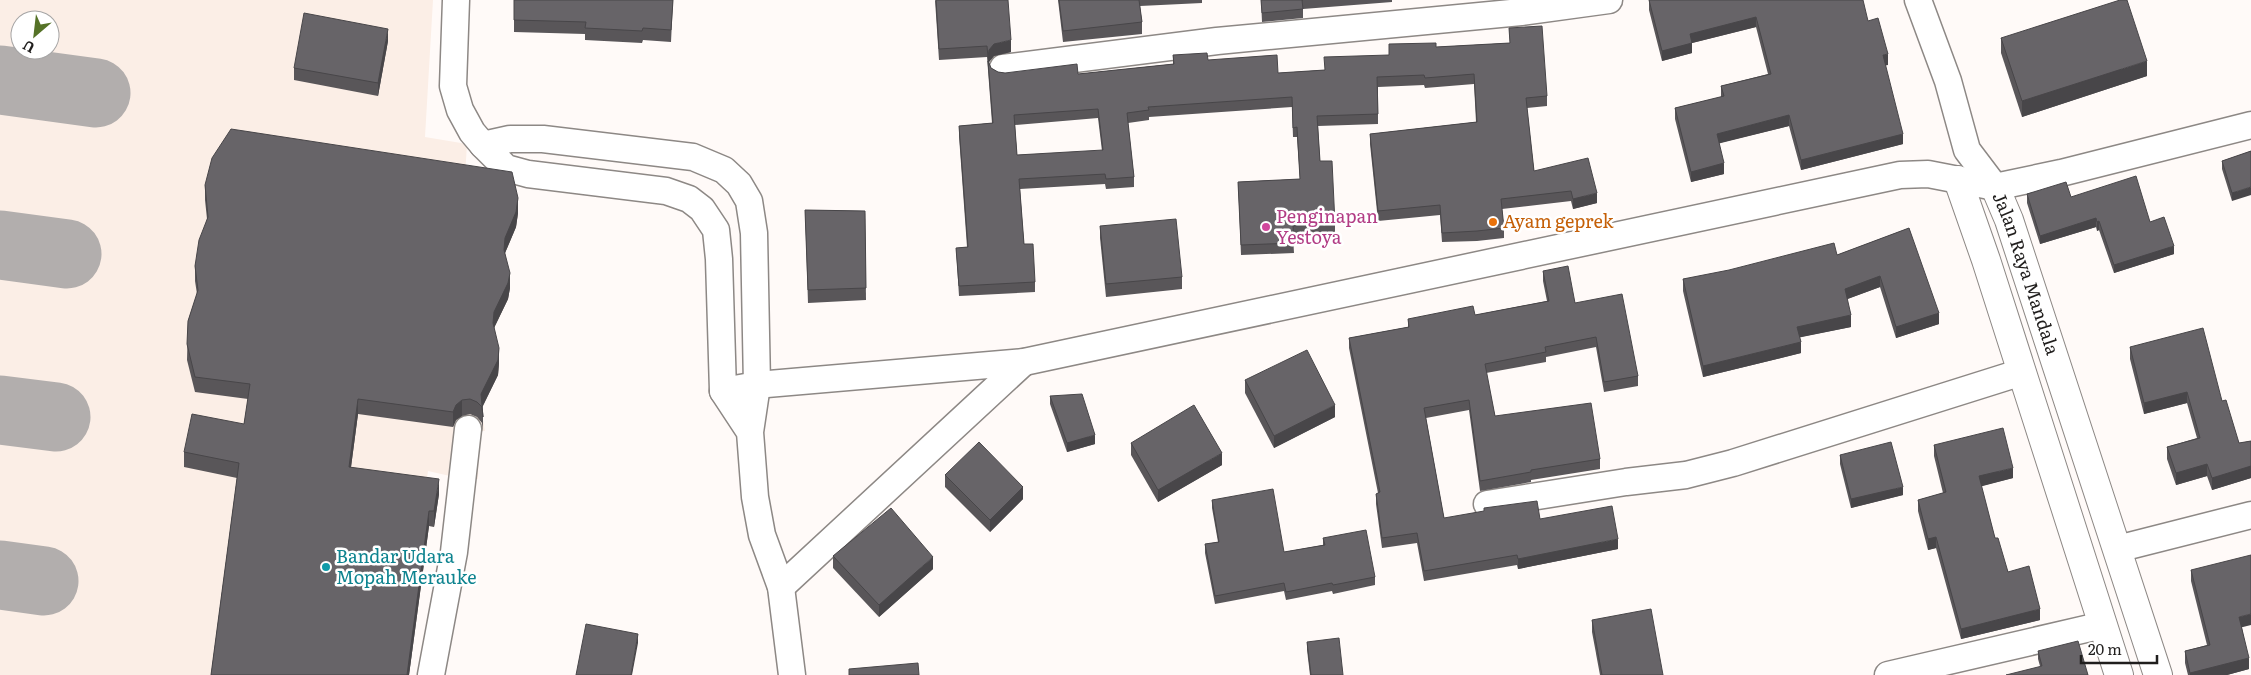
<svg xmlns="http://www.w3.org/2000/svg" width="2251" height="675" font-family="Literata,serif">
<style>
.built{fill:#fbeee6;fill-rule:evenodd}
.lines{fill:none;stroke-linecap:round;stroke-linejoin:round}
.taxiway{stroke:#b2aead;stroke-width:69}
.minor-casing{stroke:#8d8885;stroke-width:29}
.highway-casing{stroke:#8d8885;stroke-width:30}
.minor{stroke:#fff;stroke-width:26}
.highway{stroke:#fff;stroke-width:28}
.wall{fill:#595659;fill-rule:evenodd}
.shaded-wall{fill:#484649}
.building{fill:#676468;stroke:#484649;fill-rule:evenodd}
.food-dot{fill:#e8710a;stroke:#fff;stroke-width:2}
.hotel-dot{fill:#d1479c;stroke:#fff;stroke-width:2}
.culture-dot{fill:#0f9aa8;stroke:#fff;stroke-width:2}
.labels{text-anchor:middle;stroke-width:5;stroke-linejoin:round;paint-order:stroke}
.hotel-label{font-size:18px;fill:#b23c85;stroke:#fff;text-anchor:start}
.food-label{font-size:18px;fill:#c56008;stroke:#fff;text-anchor:start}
.street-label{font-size:18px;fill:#201e1d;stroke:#fff}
.culture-label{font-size:18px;fill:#0d838f;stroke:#fff;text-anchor:start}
</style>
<rect width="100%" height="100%" fill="#fffaf8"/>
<path class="built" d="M0,0H433L425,137L467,144L465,176L518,213L516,227L505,253L504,265L510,288L508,299L494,328L493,338L499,363L498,375L481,409L485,431H479L478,479L450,476L428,471L425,492L434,527L429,526L409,675H0ZM20,20H50V50H20Z"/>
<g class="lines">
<g class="taxiway">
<polyline points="0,80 96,93"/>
<polyline points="0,245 67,254"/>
<polyline points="0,410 56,417"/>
<polyline points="0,575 44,581"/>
</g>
<g class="minor-casing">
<g id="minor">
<polyline points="456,0 453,86 460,110 472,132 483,145"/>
<polyline points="1918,0 1948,81 1967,150 1995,187"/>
<polyline points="1003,68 1217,41 1521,12 1609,0"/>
<polyline points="723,391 757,385 1024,362 1900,175 1928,174 1995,187 2061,173 2251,125"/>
<polyline points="750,432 723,391 719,259 716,230 702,209 689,199 666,191 528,174 506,168 483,145 510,139 543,139 693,157 724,170 739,184 749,201 754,233 757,385 750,432 755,497 762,535 781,587 792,675"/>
<polyline points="1487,504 1626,482 1686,475 1733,463 2022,372"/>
<polyline points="2117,549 2251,515"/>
<polyline points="781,587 1024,362"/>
<polyline points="431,675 454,552 468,429"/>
<polyline points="1888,675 2103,625"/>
</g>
</g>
<g class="highway-casing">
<g id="highway">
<polyline points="1958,180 1986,260 2119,675"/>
<path id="s1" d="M1995,187L2009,220L2158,675"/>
</g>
</g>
<use href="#minor" class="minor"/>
<use href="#highway" class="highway"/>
</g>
<g class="wall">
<polygon points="514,0 673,0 671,42 643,40 642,43 585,40 585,34 514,32"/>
<path d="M935,0L1011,52L994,56L989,62L991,68L998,72L1005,73L1078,74L1173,64V55L1208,60L1278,73L1324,70L1389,55L1436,47L1510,43L1509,28L1547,96V106L1527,108L1534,171L1597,203L1573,209L1571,201L1502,209L1504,228V238L1477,241L1442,242L1440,215L1378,221L1370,144V134L1476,122L1474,84L1425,88L1424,85L1378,87V124L1318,126L1320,161L1335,224V234L1293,236L1294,253L1241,255L1238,182L1300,179L1297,137H1293L1292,107L1149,117V120L1128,123L1134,177V187L1106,189L1105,184L1020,189L1024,244L1035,282V292L959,296L956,248L967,247L959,136V126L992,123L987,57L939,60ZM1098,118L1102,151L1017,155L1015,125Z"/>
<polygon points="1058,0 1202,0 1202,3 1140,6 1142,22 1142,34 1063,42"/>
<polygon points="1261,0 1392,0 1392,2 1303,9 1303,18 1262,22"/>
<polygon points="1649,0 1868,21 1888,65 1885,65 1903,144 1801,170 1789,126 1719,143 1724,174 1691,182 1675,119 1675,108 1721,97 1721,86 1768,74 1756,27 1692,43 1692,53 1662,61 1649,10"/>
<polygon points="2001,38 2147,76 2022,117 2001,53"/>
<polygon points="388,41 378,96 294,80 294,68"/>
<polygon points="2251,151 2232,201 2222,169 2222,161"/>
<polygon points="205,185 518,213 516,227 505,253 510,288 508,299 494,328 499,363 498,375 482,407 483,417 483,432 482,423 477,417 470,414 462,416 456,420 453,427 358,414 351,467 439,494 434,527 429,526 409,675 211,675 237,478 184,467 184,452 244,424 248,399 195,392 187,360 188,321 197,294 195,281 195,266 207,219 205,200"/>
<polygon points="2027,194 2071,197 2150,222 2174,254 2114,273 2099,230 2097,231 2096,227 2040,244 2027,203"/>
<polygon points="805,210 865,211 866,300 808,303"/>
<polygon points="1100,226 1182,277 1182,289 1106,297 1100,238"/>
<polygon points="1909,228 1939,324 1896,338 1880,287 1847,299 1851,327 1800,337 1801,353 1703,377 1683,291 1683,279 1837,255"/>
<polygon points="1543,271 1575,303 1638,376 1638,386 1604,392 1596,347 1546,357 1546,362 1486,373 1495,416 1600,459 1600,469 1531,480 1531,482 1480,491 1469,410 1426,418 1444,518 1540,519 1618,549 1518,569 1517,565 1424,581 1417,543 1382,548 1376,504 1376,494 1378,493 1349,348 1349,338 1408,327 1408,319 1475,315 1547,301 1543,281"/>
<polygon points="2130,347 2222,401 2239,443 2251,441 2251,478 2212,490 2207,476 2176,485 2167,459 2167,447 2197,438 2187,403 2144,414 2130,359"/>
<polygon points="1245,380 1335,417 1274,448 1245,393"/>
<polygon points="1050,396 1095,444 1067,452 1050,404"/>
<polygon points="1131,443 1222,465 1158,502 1131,455"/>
<polygon points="1934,445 2013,478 1981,486 1995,538 2008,572 2040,620 1961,639 1936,548 1928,550 1918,511 1918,500 1943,493 1934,456"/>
<polygon points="1840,455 1903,495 1851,508 1840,464"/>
<polygon points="945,475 1023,499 990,532 945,487"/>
<polygon points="1212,500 1284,552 1323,545 1323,538 1375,577 1375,585 1333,594 1332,591 1286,600 1284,591 1215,604 1205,553 1205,544 1218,542 1212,508"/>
<polygon points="833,556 933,569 879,617 833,568"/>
<polygon points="2191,570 2242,628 2249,669 2227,675 2188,675 2185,663 2185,651 2207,645 2191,581"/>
<polygon points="1592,620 1663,675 1600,675 1592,632"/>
<polygon points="1307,642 1343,675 1310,675 1307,650"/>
<polygon points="2038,651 2088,675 2040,666 2038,659"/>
</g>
<g class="shaded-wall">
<polygon points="1756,17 1756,27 1692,43 1692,53 1662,61 1662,51 1690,34"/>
<polygon points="388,29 388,41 378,96 378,83"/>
<polygon points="1011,40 1011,52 994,56 989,62 989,66 988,61 988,69 988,57 989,50 994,44"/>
<polygon points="1888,54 1888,65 1883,66 1883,55"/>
<polygon points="2147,61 2147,76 2022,117 2022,101"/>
<polygon points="1789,115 1789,126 1717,144 1717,134"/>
<polygon points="1903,134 1903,144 1801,170 1801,160"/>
<polygon points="1724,163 1724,174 1691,182 1691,172"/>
<polygon points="2251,187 2251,195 2232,201 2232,193"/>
<polygon points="1597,193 1597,203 1573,209 1573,199"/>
<polygon points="518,198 518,213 516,227 505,253 504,250 505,238"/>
<polygon points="2096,218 2096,227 2040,244 2040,236"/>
<polygon points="2099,221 2099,230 2097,231 2097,222"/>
<polygon points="2174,246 2174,254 2114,273 2114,265"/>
<polygon points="510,273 510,288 508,299 494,328 493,323 494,312"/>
<polygon points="1880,276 1880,287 1845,300 1845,289"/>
<polygon points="1939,313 1939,324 1896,338 1896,327"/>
<polygon points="1851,315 1851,327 1797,338 1797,327"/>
<polygon points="1801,342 1801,353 1703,377 1703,366"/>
<polygon points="499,348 499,363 498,375 482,408 481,394"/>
<polygon points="2187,392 2187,403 2144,414 2144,403"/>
<polygon points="358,399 358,414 349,482 349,467"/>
<polygon points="462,400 462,416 456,420 453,427 453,412 456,405"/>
<polygon points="1335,405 1335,417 1274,448 1274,436"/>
<polygon points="1095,435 1095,444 1067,452 1067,443"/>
<polygon points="1222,453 1222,465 1158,502 1158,490"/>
<polygon points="2207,464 2207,476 2176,485 2176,473"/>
<polygon points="2251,466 2251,478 2212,490 2212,478"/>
<polygon points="2013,468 2013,478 1979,487 1979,476"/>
<polygon points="439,479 439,494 434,527 434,511"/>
<polygon points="1023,487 1023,499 990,532 990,520"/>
<polygon points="1903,487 1903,495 1851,508 1851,499"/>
<polygon points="429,511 429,526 409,675 407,675"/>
<polygon points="1936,537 1936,548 1928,550 1928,539"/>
<polygon points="1618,539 1618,549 1518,569 1518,559"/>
<polygon points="933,557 933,569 879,617 879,605"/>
<polygon points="2040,609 2040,620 1961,639 1961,629"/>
<polygon points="2251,614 2251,625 2239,628 2239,617"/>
<polygon points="638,634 638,643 632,675 631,675"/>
<polygon points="2249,658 2249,669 2227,675 2190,675 2190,673"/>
</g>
<g class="building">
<polygon points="514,0 673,0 671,30 643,28 642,31 585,28 586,22 514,20"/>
<polygon points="936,0 1008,0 1011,40 994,44 989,50 988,57 987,46 939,49"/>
<polygon points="1059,0 1139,0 1142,22 1063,31"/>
<polygon points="1261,0 1303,0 1302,0 1303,9 1262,13"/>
<polygon points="1649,0 1863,0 1868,21 1878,18 1888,54 1883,55 1903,134 1801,160 1789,115 1717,134 1724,163 1691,172 1675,108 1724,96 1721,86 1771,74 1756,17 1690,34 1692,43 1662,51"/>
<polygon points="2120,0 2127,0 2147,61 2022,101 2001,38"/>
<polygon points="304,13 388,29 378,83 294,68"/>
<path d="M1542,26L1547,96L1526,98L1534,171L1588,158L1597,193L1573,199L1571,191L1501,199L1504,228L1477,231L1442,233L1440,205L1378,211L1370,134L1477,122L1474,74L1425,78L1424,75L1377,77L1378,114L1317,116L1320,161H1332L1335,224L1293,226L1294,243L1241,245L1238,182L1300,179L1297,127L1293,128L1292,97L1148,107L1149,110L1127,113L1134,177L1106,179L1105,174L1019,179L1024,244H1033L1035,282L959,286L956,248L968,247L959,126L993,123L988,61L991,68L998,72L1005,73L1077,64L1078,74L1174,64L1173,55L1207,53L1208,60L1277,55L1278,73L1325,70L1324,57L1389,55V44L1436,43V47L1510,43L1509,28ZM1098,109L1103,150L1017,155L1014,115Z"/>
<polygon points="231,129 512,172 518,198 516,212 505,238 504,250 510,273 508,283 494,312 493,323 499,348 498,360 481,394 483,417 482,407 477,402 470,399 462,400 456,405 453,412 358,399 349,467 439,479 434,511 429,511 407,675 211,675 239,463 184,452 192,414 244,424 250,384 195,377 187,344 188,321 198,290 195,266 199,240 208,217 205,185 212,158"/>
<polygon points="2251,151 2251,187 2232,193 2222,161"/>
<polygon points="2136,176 2150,222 2164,217 2174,246 2114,265 2099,221 2097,222 2096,218 2040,236 2027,194 2066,182 2071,197"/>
<polygon points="805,210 865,211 866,288 808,290"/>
<polygon points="1176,219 1182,277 1106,284 1100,226"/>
<polygon points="1909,228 1939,313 1896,327 1880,276 1845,289 1851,315 1797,327 1801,342 1703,366 1683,279 1729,270 1834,243 1837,255"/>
<polygon points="1568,266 1575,303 1622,294 1638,376 1604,382 1596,337 1545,347 1546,352 1485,364 1495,416 1591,403 1600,459 1531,470 1531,472 1480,481 1469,400 1424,408 1444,518 1484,511 1484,508 1537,501 1540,519 1612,506 1618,539 1518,559 1517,555 1424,571 1417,533 1382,538 1376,494 1380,492 1349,338 1409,327 1408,319 1473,306 1475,315 1549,301 1543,271"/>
<polygon points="2203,328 2222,401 2226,400 2239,443 2251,441 2251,466 2212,478 2207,464 2176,473 2167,447 2200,438 2187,392 2144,403 2130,347"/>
<polygon points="1307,350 1335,405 1274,436 1245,380"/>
<polygon points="1082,394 1095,435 1067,443 1050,396"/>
<polygon points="1194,405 1222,453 1158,490 1131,443"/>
<polygon points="2003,428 2013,468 1979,476 1995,538 1998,538 2008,572 2029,566 2040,609 1961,629 1936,537 1928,539 1918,500 1946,492 1934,445"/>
<polygon points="979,442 1023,487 990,520 945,475"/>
<polygon points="1891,442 1903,487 1851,499 1840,455"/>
<polygon points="1273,489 1284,552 1325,545 1323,538 1366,530 1375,577 1333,585 1332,583 1286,592 1284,583 1215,596 1205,544 1219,542 1212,500"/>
<polygon points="891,508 933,557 879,605 833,556"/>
<polygon points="2251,555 2251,614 2239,617 2249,658 2190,673 2185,651 2210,645 2191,570"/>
<polygon points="1651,609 1663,675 1602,675 1592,620"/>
<polygon points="586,624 638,634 631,675 576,675"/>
<polygon points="1339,638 1343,675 1311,675 1307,642"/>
<polygon points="2078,641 2088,675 2006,675 2042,666 2038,651"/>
<polygon points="918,663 919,675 849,675 849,669"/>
</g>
<circle class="food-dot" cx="1493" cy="222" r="5"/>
<circle class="hotel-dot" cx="1266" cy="227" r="5"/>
<circle class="culture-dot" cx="326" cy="567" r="5"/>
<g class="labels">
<g class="hotel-label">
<text x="1276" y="223">Penginapan<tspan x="1276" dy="21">Yestoya</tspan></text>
</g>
<g class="food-label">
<text x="1503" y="228">Ayam geprek</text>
</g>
<g class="street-label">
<text dy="6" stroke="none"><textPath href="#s1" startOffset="92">Jalan Raya Mandala</textPath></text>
</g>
<g class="culture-label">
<text x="336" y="563">Bandar Udara<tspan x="336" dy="21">Mopah Merauke</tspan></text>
</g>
</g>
<g transform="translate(35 35) rotate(208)"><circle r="24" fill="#ffffff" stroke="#a6a5a5"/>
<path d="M0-4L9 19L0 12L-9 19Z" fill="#557227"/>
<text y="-8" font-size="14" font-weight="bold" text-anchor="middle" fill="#201e1d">U</text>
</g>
<path d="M2081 655v8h76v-8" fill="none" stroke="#201e1d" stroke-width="2.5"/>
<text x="2088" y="655" font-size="15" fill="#201e1d" stroke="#ffffff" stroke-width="4" paint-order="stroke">20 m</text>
</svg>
